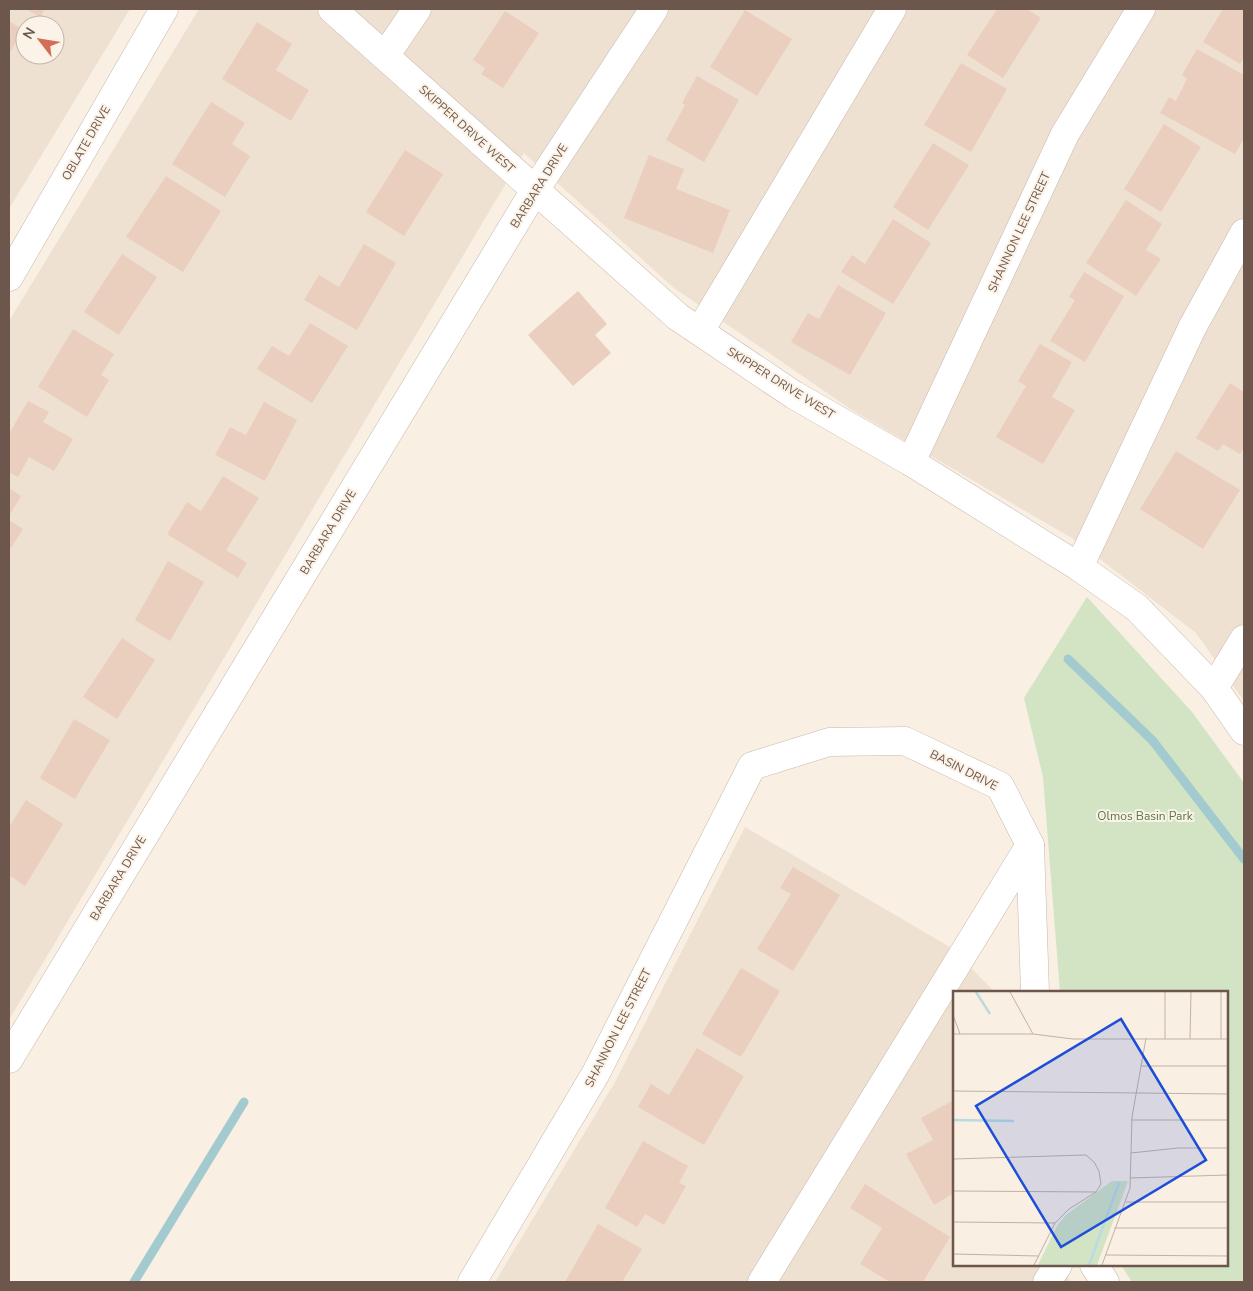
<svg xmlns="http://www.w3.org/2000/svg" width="1253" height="1291" font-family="'Nunito Sans',sans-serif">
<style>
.residential{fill:#efe1d2;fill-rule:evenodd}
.green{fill:#d2e4c3}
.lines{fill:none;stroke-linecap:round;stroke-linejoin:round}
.stream{stroke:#a2cacf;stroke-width:9}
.building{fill:#eacebe}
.minor-casing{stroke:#c8b7ab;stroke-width:29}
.minor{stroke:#fff;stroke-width:28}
.labels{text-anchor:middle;stroke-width:4;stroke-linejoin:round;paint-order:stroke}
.street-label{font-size:12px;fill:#6d574c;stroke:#fcf3e8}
.park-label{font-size:12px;fill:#587749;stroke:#fcf3e8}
.inset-river{fill:none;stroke:#badbdf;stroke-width:2.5}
.inset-road{fill:none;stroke:#c1b2a7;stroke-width:1}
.view{fill:#1d4ed8;fill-opacity:0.15;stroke:#1d4ed8;stroke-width:2.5}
.inset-edge{fill:none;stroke:#6d574c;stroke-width:2.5}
</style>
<rect width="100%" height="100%" fill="#f9efe3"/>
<g class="residential">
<path d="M9,9H130L9,209ZM25,25H55V55H25Z"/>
<polygon points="199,9 1244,9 1244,701 1196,633 1075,540 852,410 674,288 524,153 9,1020 9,321"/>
<polygon points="745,827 950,947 994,991 954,992 954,1265 1059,1265 1071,1282 495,1282 615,1082"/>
</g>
<polygon class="green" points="1087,597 1192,712 1244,783 1244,1282 1132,1282 1121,1265 1227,1265 1227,992 1060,992 1043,777 1024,698"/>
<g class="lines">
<g class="stream">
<polyline points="1068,659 1153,741 1244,859"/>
<polyline points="134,1282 244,1102"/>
</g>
</g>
<g class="building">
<polygon points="26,9 45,9 40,17"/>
<polygon points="997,9 1027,9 1041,18 1003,78 967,55"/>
<polygon points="1223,9 1244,9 1244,57 1240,64 1203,42"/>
<polygon points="745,10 792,39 757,96 710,67"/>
<polygon points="505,11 539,33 503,88 481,74 485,68 473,60"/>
<polygon points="9,21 23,30 9,54"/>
<polygon points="257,22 292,44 276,70 309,90 291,121 222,79"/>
<polygon points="1197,49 1244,75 1244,138 1235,154 1160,113 1169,97 1176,101 1187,79 1182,75"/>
<polygon points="961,63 1007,89 971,152 924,125"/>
<polygon points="697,76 739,100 704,162 666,140 685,105 682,103"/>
<polygon points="211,102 245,123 232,144 250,156 225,197 172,164"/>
<polygon points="1164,124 1201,147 1161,212 1124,189"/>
<polygon points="933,143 969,165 928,230 893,207"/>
<polygon points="405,150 443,174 404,236 366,212"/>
<polygon points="649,155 684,169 676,189 730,210 713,253 624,218"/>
<polygon points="166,176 221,211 183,272 126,237"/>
<polygon points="1126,200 1162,224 1146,250 1161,259 1136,296 1086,263"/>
<polygon points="893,219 931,243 893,304 841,272 852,255 865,264"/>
<polygon points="364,244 396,263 357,330 304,300 319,275 339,287"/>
<polygon points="122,254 157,277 119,335 84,312"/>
<polygon points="1084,272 1124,296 1085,362 1050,341 1075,300 1069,297"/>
<polygon points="838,285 886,313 850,375 791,342 808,313 819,319"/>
<polygon points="578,291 607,324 595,335 611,353 573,386 528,335"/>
<polygon points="310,323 348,346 312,403 257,369 272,346 289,356"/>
<polygon points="73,329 114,354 101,375 109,380 87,417 38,387"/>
<polygon points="1040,344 1072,362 1052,397 1075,410 1043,464 996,437 1026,386 1018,381"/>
<polygon points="1230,383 1244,392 1244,447 1240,454 1223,444 1218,451 1196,438"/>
<polygon points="28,401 49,412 43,422 73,439 54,471 29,457 18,477 9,472 9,434"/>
<polygon points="264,402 297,420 265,481 215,455 230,427 246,435"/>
<polygon points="1176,451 1240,490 1203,549 1140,509"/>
<polygon points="223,476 259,498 226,550 247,563 238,578 167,534 187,502 201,511"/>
<polygon points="9,488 21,496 9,516"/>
<polygon points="9,520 23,529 9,551"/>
<polygon points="168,561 204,582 170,641 135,620"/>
<polygon points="122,638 155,660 117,719 83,697"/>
<polygon points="74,719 110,740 75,799 40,778"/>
<polygon points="26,800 63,824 25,886 9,875 9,827"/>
<polygon points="793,867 840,895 793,971 757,949 791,894 780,888"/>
<polygon points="741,968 780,991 741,1057 702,1034"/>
<polygon points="697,1048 744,1076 704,1145 638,1107 651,1084 669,1095"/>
<polygon points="954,1100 954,1193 934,1205 906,1154 933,1140 921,1118"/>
<polygon points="643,1141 688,1166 679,1183 686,1186 664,1225 645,1214 637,1227 605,1208"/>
<polygon points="865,1184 950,1237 923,1282 890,1282 860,1264 882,1228 850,1208"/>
<polygon points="598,1224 642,1249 622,1282 565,1282"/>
</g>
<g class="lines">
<g class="minor-casing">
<g id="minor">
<polyline points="332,9 678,317 794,395 911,462 1079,567 1137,608 1214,688 1244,731"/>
<polyline points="385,56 417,9"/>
<polyline points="9,277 164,9"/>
<polyline points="700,331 892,9"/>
<polyline points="911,462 1065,134 1141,9"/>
<polyline points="1079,567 1192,328 1244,233"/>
<polyline points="1214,688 1244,639"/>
<polyline points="9,1059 535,190 654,9"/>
<polyline points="1094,1265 1105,1282"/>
<polyline points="472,1282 596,1073 752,766 829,742 905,741 1000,786 1030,845 1035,992"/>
<polyline points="762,1282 1030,845"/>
<polyline points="1047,1282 1058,1265"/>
</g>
</g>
<use href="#minor" class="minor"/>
</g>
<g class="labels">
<g class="street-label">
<text transform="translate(467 129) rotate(42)" y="4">SKIPPER DRIVE WEST</text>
<text transform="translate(86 143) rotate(-60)" y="4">OBLATE DRIVE</text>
<text transform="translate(539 186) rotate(-58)" y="4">BARBARA DRIVE</text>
<text transform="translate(1019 232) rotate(-65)" y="4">SHANNON LEE STREET</text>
<text transform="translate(781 383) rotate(32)" y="4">SKIPPER DRIVE WEST</text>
<text transform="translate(328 532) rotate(-59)" y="4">BARBARA DRIVE</text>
<text transform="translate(964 770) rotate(27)" y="4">BASIN DRIVE</text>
<text transform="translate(118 878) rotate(-59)" y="4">BARBARA DRIVE</text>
<text transform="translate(618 1028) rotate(-63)" y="4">SHANNON LEE STREET</text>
</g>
<g class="park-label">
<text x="1145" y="820">Olmos Basin Park</text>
</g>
</g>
<g transform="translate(953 991)">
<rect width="275" height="275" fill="#f9efe3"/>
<path d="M159,190H175L144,274H85L104,235L113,224Z" fill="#d2e4c3"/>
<path class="inset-river" d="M23,1L37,23M0,129L61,130M136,274L166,192"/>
<path class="inset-road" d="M57,1L80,43M212,1V48M0,24L7,43M0,43H80L120,48H275M237,48L238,1M268,48V1M188,75H275M0,100L275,103M178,129H275M178,162L225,157H275M0,168L133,164L141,171L146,180L148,193L143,201L116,218L102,232L81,274M177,187L275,184M0,200L143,201M173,211H275M0,231L102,232M161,237H275M0,263L86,265M152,264L275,265M149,274L177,197L179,126L193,47"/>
<path class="view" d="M168,28L253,169L108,256L23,115Z"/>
<rect width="275" height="275" class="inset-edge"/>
</g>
<rect width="1253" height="1291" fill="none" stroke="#6d574c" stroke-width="20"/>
<g transform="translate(40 40) rotate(301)"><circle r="24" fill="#fcf3e8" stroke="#c3b5aa"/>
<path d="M0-4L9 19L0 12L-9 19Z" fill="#d46e57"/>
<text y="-8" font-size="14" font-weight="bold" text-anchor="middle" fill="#6d574c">N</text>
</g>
</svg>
